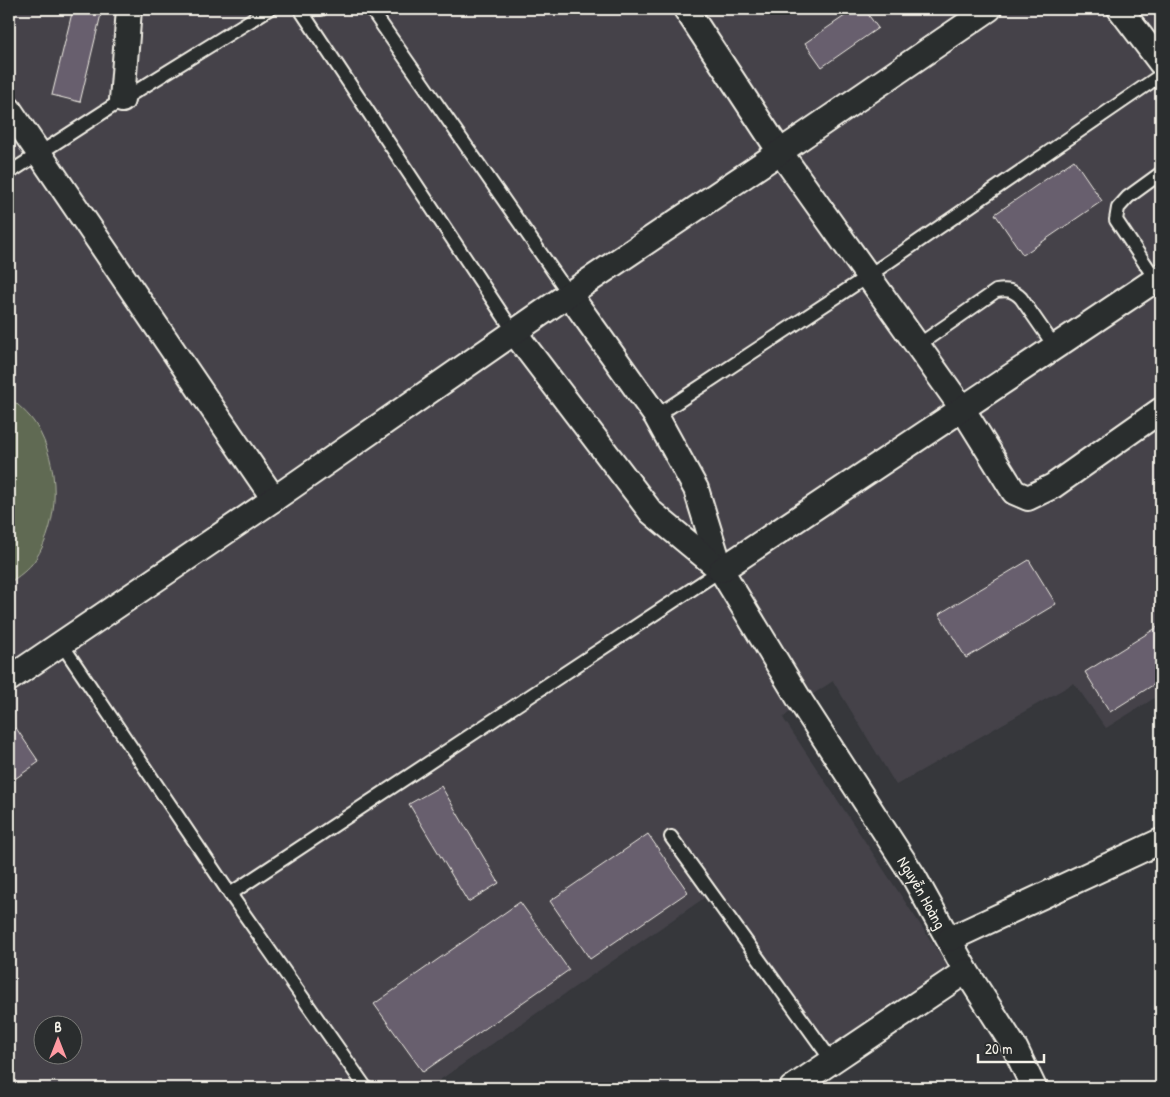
<svg xmlns="http://www.w3.org/2000/svg" width="1170" height="1097" font-family="'Patrick Hand',sans-serif">
<style>
.built{fill:#45434a;fill-rule:evenodd}
.green{fill:#606b52;stroke:#aaae9d}
.building{fill:#685e6e;stroke:#f4f1e8}
.lines{fill:none;stroke-linecap:round;stroke-linejoin:round}
.service-casing{stroke:#f4f1e8;stroke-width:16}
.minor-casing{stroke:#f4f1e8;stroke-width:28}
.service{stroke:#2a2d2e;stroke-width:12}
.minor{stroke:#2a2d2e;stroke-width:24}
.labels{text-anchor:middle;stroke-width:4.5;stroke-linejoin:round;paint-order:stroke}
.street-label{font-size:16px;fill:#f4f1e8;stroke:#2a2d2e}
</style>
<rect width="100%" height="100%" fill="#36373b"/>
<filter id="ink" filterUnits="userSpaceOnUse"><feTurbulence type="fractalNoise" baseFrequency=".02" numOctaves="2"/><feDisplacementMap in="SourceGraphic" scale="10" xChannelSelector="R" yChannelSelector="G"/><feConvolveMatrix kernelMatrix="1 2 1 2 8 2 1 2 1" color-interpolation-filters="sRGB"/></filter>
<g filter="url(#ink)">
<path class="built" d="M9,9H1161V694L1106,728L1074,683L896,785L833,681L801,702L783,718L951,971L823,1057L707,896L428,1088H9ZM42,1024H72V1054H42Z"/>
<path class="green" d="M9,397C18,405 29,414 36,425C60,465 61,521 35,560C29,569 18,577 9,583Z"/>
<g class="building">
<polygon points="69,9 102,10 80,102 52,95 72,13"/>
<polygon points="855,9 864,9 878,28 822,67 805,43"/>
<polygon points="1074,160 1102,201 1023,255 995,214"/>
<polygon points="1029,560 1056,604 966,658 939,614"/>
<polygon points="1161,625 1161,680 1110,712 1085,672"/>
<polygon points="16,728 39,762 9,783 9,733"/>
<polygon points="441,786 499,883 468,902 409,804"/>
<polygon points="648,834 688,892 590,959 550,901"/>
<polygon points="520,902 569,970 423,1072 374,1004"/>
</g>
<g class="lines">
<g class="service-casing">
<g id="service">
<polyline points="300,9 514,332"/>
<polyline points="310,9 321,9"/>
<polyline points="371,9 569,294"/>
<polyline points="9,173 122,100 269,9"/>
<polyline points="1156,280 1116,220 1118,208 1128,197 1161,173"/>
<path d="M917,346L996,291C1007,289 1013,290 1021,298L1055,347"/>
<polyline points="656,416 868,276 1161,75"/>
<polyline points="61,643 230,894 366,1088"/>
<polyline points="671,837 832,1061"/>
<polyline points="230,894 721,570"/>
</g>
</g>
<g class="minor-casing">
<g id="minor">
<polyline points="686,9 780,152 962,408 1014,492 1028,498 1053,486 1161,410"/>
<polyline points="1120,9 1161,63"/>
<polyline points="122,100 129,9"/>
<polyline points="9,109 274,499"/>
<path id="s1" d="M569,294L656,416L696,489L721,570L801,702L914,877L966,971L1015,1048L1034,1088"/>
<polyline points="514,332 651,512 721,570"/>
<polyline points="721,570 1161,276"/>
<polyline points="9,679 274,499 569,294 780,152 989,9"/>
<polyline points="950,939 1161,841"/>
<polyline points="792,1088 966,971"/>
</g>
</g>
<use href="#service" class="service"/>
<use href="#minor" class="minor"/>
</g>
</g>
<g class="labels">
<g class="street-label">
<text dy="6" stroke="none"><textPath href="#s1" startOffset="698">Nguyễn Hoàng</textPath></text>
</g>
</g>
<rect width="1170" height="1097" fill="none" stroke="#2a2d2e" stroke-width="30"/>
<rect x="15" y="15" width="1140" height="1067" fill="none" stroke="#f4f1e8" stroke-width="2" filter="url(#ink)"/>
<g transform="translate(58 1040)"><circle r="24" fill="#2a2d2e" stroke="#7b7b78"/>
<path d="M0-4L9 19L0 12L-9 19Z" fill="#ff9aa2"/>
<text y="-8" font-size="14" font-weight="bold" text-anchor="middle" fill="#f4f1e8">B</text>
</g>
<path d="M978 1054v8h66v-8" fill="none" stroke="#f4f1e8" stroke-width="2.5"/>
<text x="985" y="1054" font-size="15" fill="#f4f1e8" stroke="#2a2d2e" stroke-width="4" paint-order="stroke">20 m</text>
</svg>
